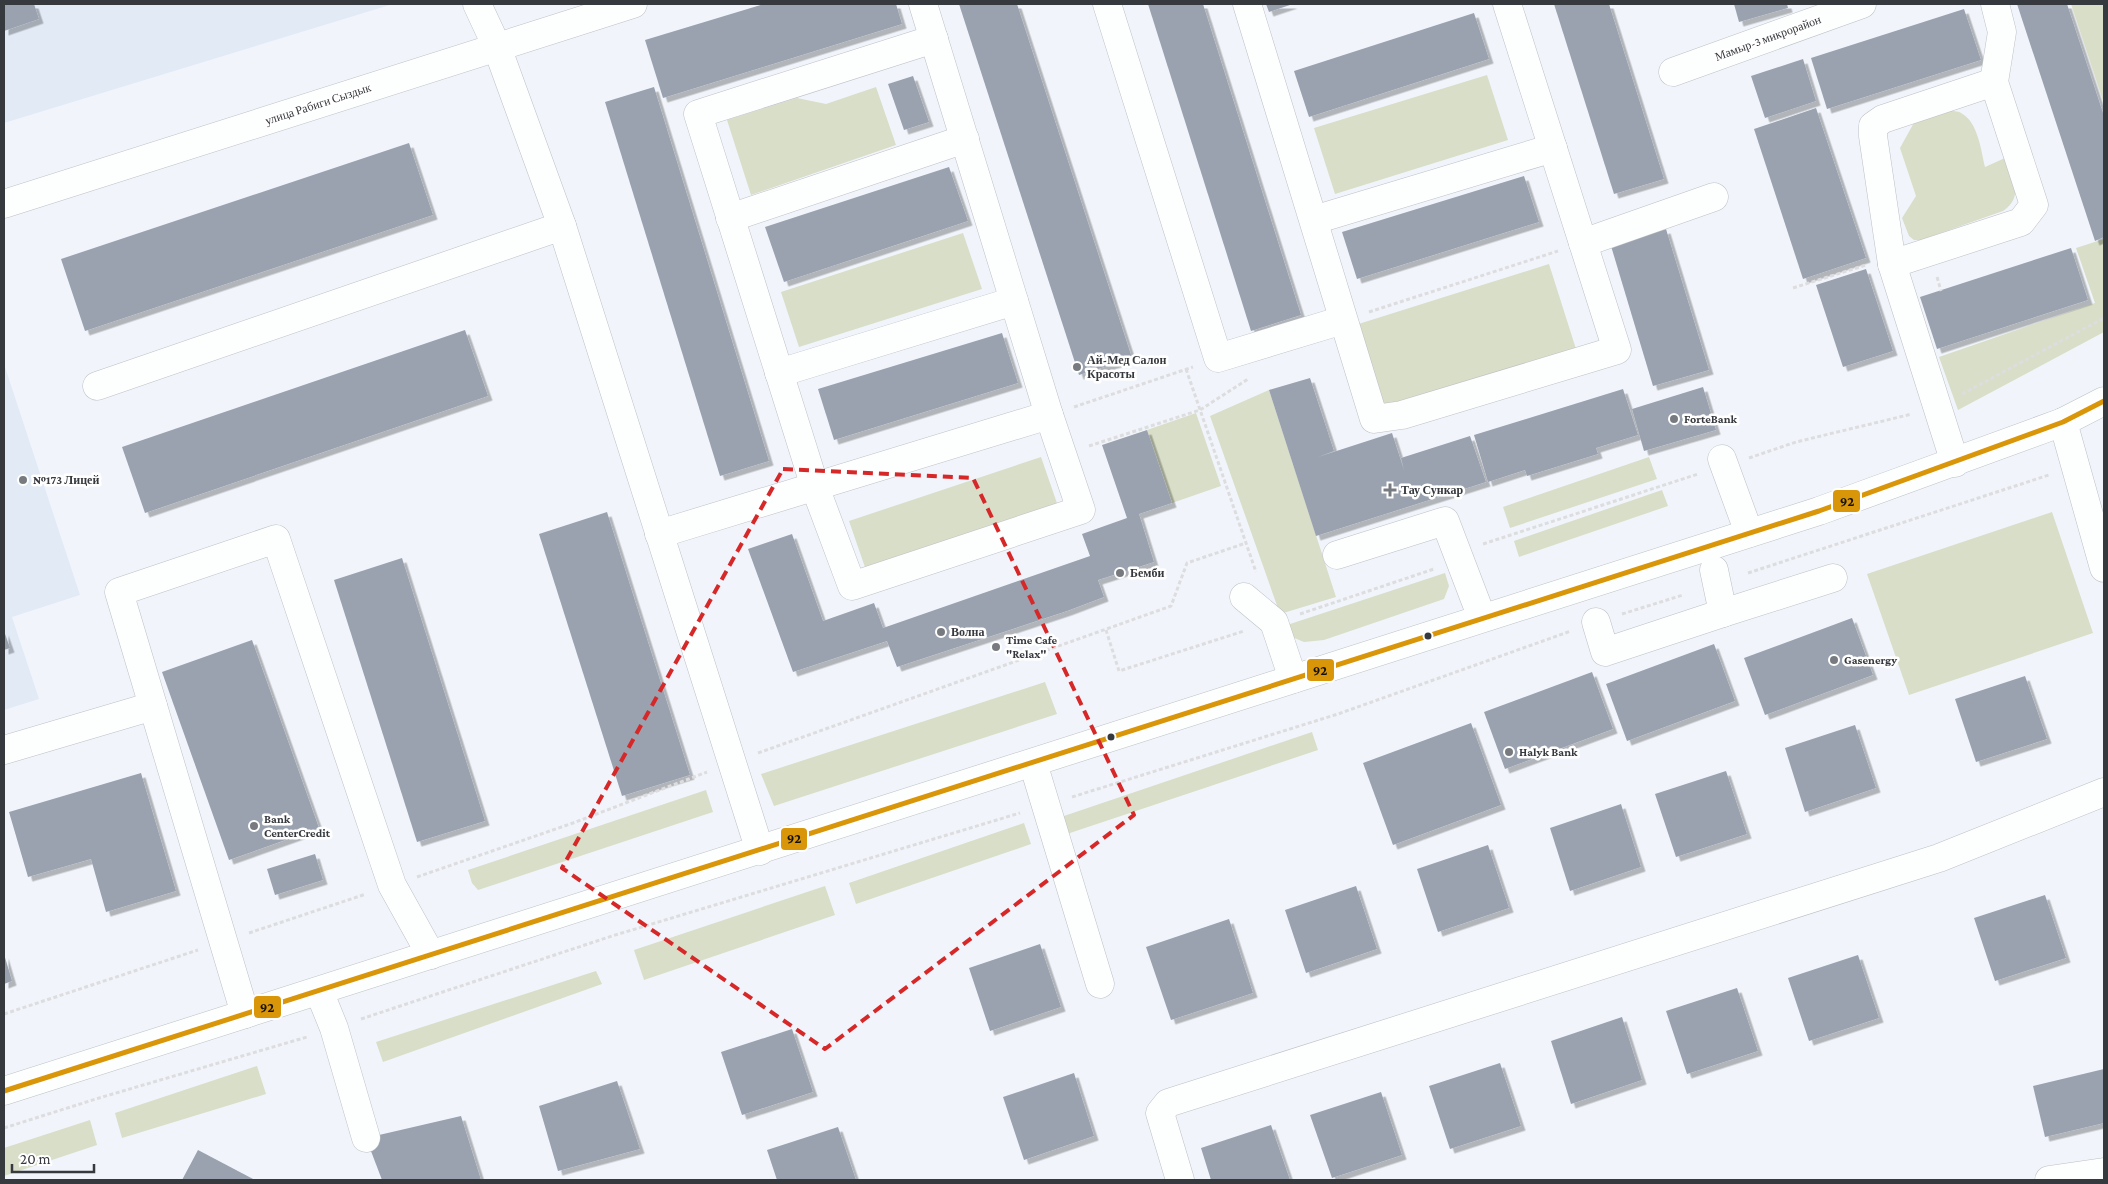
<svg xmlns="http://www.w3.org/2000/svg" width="2108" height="1184" font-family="'Crimson Pro',serif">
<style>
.built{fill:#e2eaf6}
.green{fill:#d8dec7}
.building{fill:#9aa2af;filter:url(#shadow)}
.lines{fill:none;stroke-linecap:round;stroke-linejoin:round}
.minor-casing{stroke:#bdc0c5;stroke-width:29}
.major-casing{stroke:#bdc0c5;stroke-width:29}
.path{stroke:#dddddf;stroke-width:3;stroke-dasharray:4 2.5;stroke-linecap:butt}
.minor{stroke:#fdfefe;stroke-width:28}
.major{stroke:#fdfefe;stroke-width:28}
.bus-1-casing{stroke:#fff;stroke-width:9}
.bus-1{stroke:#da9609;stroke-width:5}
.marked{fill:none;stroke:#d62828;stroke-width:4;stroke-dasharray:10 6;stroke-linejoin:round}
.poi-dot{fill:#777b80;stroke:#fff;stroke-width:2}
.bus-dot{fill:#36393d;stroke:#fff;stroke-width:2}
.labels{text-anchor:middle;stroke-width:5;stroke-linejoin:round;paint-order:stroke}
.street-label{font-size:12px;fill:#36393d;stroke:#fff}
.poi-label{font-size:12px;font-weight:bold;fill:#36393d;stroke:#fff;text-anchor:start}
.line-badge{stroke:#fff;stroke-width:2}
.pale-badge-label{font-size:14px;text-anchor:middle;font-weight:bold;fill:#111}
</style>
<defs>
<filter id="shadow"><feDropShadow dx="4.5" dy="4.5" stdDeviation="0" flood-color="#0004"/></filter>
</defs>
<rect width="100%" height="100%" fill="#f1f5fb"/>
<g class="built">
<polygon points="4,4 393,4 4,123"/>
<polygon points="4,364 80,595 12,617 39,699 4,710"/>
</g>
<g class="green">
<polygon points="2071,4 2104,4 2104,104"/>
<polygon points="1487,75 1508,140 1335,194 1314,128"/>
<polygon points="876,87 896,145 751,195 727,120 797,98 826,104"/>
<path d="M1949,111C1952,111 1958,111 1961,113C1978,122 1981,150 1985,167L2005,158C2012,179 2025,196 2003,211L1921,240H1914L1909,236L1902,218L1916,196L1900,148L1916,119Z"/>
<polygon points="963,233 982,289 799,347 781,292"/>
<polygon points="2104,239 2104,332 1958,410 1939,357 2095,303 2076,248"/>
<polygon points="1549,264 1576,349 1376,411 1349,327"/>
<polygon points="1269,390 1336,597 1280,614 1210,416"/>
<polygon points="1196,413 1221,486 1172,503 1147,430"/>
<polygon points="1041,457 1059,509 867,573 849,521"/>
<polygon points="1649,457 1657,479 1510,528 1503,507"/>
<polygon points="1662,490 1668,506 1519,557 1514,541"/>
<polygon points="2052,512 2093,633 1909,695 1867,574"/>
<polygon points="1445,573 1449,586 1444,599 1324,640 1304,642 1292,637 1287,625"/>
<polygon points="1045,682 1057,714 774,806 761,774"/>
<polygon points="1312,732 1318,750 1067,834 1061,817"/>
<polygon points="706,790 713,812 478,890 472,883 468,870"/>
<polygon points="1024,823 1031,844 856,904 849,883"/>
<polygon points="825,886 835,915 644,980 634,950"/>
<polygon points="596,971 602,984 383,1062 376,1042"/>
<polygon points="257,1066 266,1094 122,1138 115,1113"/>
<polygon points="90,1120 97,1145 4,1176 4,1148"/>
</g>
<g class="building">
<polygon points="4,4 34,4 39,19 4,31"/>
<polygon points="764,4 896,4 902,24 663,98 645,40"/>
<polygon points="959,4 1017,4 1132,358 1079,375"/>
<polygon points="1148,4 1203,4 1301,315 1251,331"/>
<polygon points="1266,4 1293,4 1269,12"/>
<polygon points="1554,4 1609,4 1664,179 1614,194"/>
<polygon points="1734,4 1787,4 1788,8 1739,22"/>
<polygon points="2017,4 2067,4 2104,116 2104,237 2095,241"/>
<polygon points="1964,9 1981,60 1827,109 1811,58"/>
<polygon points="1474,13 1489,59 1309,117 1294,71"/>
<polygon points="1803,59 1816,101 1765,118 1751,76"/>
<polygon points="913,76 929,122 904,130 888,84"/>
<polygon points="654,87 769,461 720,476 605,102"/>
<polygon points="1816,108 1866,258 1803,279 1754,129"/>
<polygon points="409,143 433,215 85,331 61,259"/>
<polygon points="949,167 968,221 784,282 765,227"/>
<polygon points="1524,176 1539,222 1357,279 1342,232"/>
<polygon points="1666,229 1709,370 1653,386 1611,246"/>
<polygon points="2071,248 2088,300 1937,349 1920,297"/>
<polygon points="1866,269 1893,351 1843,367 1816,285"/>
<polygon points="465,330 488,396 145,513 122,447"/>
<polygon points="1002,333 1018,383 834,440 818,389"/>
<polygon points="1310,378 1334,451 1318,457 1392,433 1404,470 1401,458 1470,436 1486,482 1316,536 1269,390"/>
<polygon points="1703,387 1716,430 1644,451 1632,409"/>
<polygon points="1623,389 1638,435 1596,448 1598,454 1527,476 1525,470 1488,482 1474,435"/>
<polygon points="1147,430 1172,503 1139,514 1154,562 1098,580 1104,597 1067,611 897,667 887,641 793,672 748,549 792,534 823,621 874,603 883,628 1090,556 1082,534 1127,518 1102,445"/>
<polygon points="607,512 690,775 622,796 539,534"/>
<polygon points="402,558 485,821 417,842 334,580"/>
<polygon points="1852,618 1873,675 1765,715 1744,658"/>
<polygon points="4,631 10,648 4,650"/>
<polygon points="252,640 319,828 229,860 162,672"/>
<polygon points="1714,644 1735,701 1627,741 1606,684"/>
<polygon points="1592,672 1613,729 1505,769 1484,712"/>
<polygon points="2025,676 2047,739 1976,762 1955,699"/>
<polygon points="1471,723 1501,805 1393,845 1363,763"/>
<polygon points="1855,725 1876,788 1805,812 1785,748"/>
<polygon points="1726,771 1747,834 1676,857 1655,794"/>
<polygon points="141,773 176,891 106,912 91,859 28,877 9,812"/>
<polygon points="1621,804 1641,867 1570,891 1550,828"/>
<polygon points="1488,845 1509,908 1438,932 1417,869"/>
<polygon points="315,854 323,880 275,895 267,869"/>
<polygon points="1356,886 1377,949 1306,973 1285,910"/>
<polygon points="2045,895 2066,958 1995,981 1974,918"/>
<polygon points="1229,919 1253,993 1171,1020 1146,947"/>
<polygon points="1040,944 1061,1007 990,1031 969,968"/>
<polygon points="4,954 12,981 4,984"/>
<polygon points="1858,955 1879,1018 1809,1041 1788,978"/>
<polygon points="1737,988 1758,1051 1687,1074 1666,1011"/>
<polygon points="1622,1017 1642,1080 1571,1104 1551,1041"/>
<polygon points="792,1029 813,1092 742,1115 721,1052"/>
<polygon points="1500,1063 1521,1126 1450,1149 1429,1086"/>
<polygon points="2104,1069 2104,1123 2045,1137 2033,1086"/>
<polygon points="1074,1073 1094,1136 1024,1160 1003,1097"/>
<polygon points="617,1081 640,1149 558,1171 539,1106"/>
<polygon points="1381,1092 1402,1155 1332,1178 1310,1115"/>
<polygon points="461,1116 481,1180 382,1180 366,1138"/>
<polygon points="1271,1125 1290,1180 1211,1180 1201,1148"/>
<polygon points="838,1127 856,1180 777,1180 767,1150"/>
<polygon points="198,1150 255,1180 182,1180"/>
</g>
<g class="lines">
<g class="minor-casing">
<g id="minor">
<polyline points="477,4 497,47 562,226 760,851"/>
<polyline points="1107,4 1218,358 1343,320"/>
<polyline points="1247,4 1374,419 1402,415 1617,350 1507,4"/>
<polyline points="934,39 698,114 815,487 852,586 1081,510 1049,415"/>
<polyline points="1673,72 1862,4"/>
<polyline points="4,204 633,4"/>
<polyline points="730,218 965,139"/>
<polyline points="1314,220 1553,148"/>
<polyline points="1583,243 1714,197"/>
<polyline points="1892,264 1873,136 1873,126 1883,119 1994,82"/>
<polyline points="779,373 1014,301"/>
<polyline points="97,386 562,226"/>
<polyline points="2063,422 2104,568"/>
<polyline points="1722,459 1749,533"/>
<polyline points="1955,463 1892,264 2021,222 2034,205 1994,82 2002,32 1995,4"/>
<polyline points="659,534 1049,415 923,4"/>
<polyline points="1337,555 1445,521 1482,618"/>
<polyline points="1714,570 1723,613 1833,578"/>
<polyline points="1244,597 1274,622 1293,679"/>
<polyline points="1596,622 1605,652 1723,613"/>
<polyline points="4,750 153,706"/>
<polyline points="1033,763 1100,984"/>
<polyline points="319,991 334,1028 366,1138"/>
<polyline points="245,1014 119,592 276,539 392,885 431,955"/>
<polyline points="1180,1180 1160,1113 1168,1103 1939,858 2104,792"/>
<polyline points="2049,1180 2104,1172"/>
</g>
</g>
<g class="major-casing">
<polyline id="major" points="4,1091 1819,511 2063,422 2104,401"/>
</g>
<g class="path">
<polyline points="1937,277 1941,291"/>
<polyline points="1793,288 1866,265"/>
<polyline points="1369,312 1558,251"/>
<polyline points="1186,369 1256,572"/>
<polyline points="1962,394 2104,318"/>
<polyline points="1074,407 1193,367"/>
<polyline points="1089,446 1200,410 1248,379"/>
<polyline points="1749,458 1796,442 1912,414"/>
<polyline points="1483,544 1698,474"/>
<polyline points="1748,573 2049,475"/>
<polyline points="1300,614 1434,569"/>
<polyline points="1622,614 1683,595"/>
<polyline points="1106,630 1119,671 1244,631"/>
<polyline points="758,753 1171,606 1187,563 1246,543"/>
<polyline points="1072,797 1338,714 1571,631"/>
<polyline points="417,877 573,823 707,772"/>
<polyline points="249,933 366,894"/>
<polyline points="4,1014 198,950"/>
<polyline points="361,1019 612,936 1020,813"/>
<polyline points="4,1128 99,1098 307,1037"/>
</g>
<use href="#minor" class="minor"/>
<use href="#major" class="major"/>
<g class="bus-1-casing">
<polyline id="bus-1" points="4,1091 1819,511 2063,422 2104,401"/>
</g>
<use href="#bus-1" class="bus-1"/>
</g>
<path class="marked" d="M783,469L973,478L1134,815L825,1049L562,868Z"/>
<g class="poi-dot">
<circle cx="1077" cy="367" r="5"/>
<circle cx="1674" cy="419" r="5"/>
<circle cx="23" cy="480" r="5"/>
<path d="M1387.5 482.5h5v5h5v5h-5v5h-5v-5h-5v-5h5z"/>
<circle cx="1120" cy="573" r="5"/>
<circle cx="941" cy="632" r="5"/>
<circle cx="996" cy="647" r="5"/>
<circle cx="1834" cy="660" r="5"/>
<circle cx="1509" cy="752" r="5"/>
<circle cx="254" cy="826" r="5"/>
</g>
<g class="bus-dot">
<circle cx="1428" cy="636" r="4.5"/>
<circle cx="1111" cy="737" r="4.5"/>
</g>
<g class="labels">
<g class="street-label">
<text transform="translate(1768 38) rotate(-20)" y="4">Мамыр-3 микрорайон</text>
<text transform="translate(318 104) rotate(-18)" y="4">улица Рабиги Сыздык</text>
</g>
<g class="poi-label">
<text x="1087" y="364">Ай-Мед Салон<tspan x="1087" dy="14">Красоты</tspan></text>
<text x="1684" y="423">ForteBank</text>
<text x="33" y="484">№173 Лицей</text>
<text x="1401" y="494">Тау Сункар</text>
<text x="1130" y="577">Бемби</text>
<text x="951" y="636">Волна</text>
<text x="1006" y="644">Time Cafe<tspan x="1006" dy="14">"Relax"</tspan></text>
<text x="1844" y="664">Gasenergy</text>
<text x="1519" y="756">Halyk Bank</text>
<text x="264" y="823">Bank<tspan x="264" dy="14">CenterCredit</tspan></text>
</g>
</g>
<g class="line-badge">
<rect x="1832" y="489" width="29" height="24" rx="5" fill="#da9609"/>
<rect x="1306" y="658" width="29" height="24" rx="5" fill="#da9609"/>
<rect x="780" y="827" width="28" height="24" rx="5" fill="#da9609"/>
<rect x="253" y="995" width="29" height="24" rx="5" fill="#da9609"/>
</g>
<g class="pale-badge-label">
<text x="1847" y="506">92</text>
<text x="1320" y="675">92</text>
<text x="794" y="843">92</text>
<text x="267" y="1012">92</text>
</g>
<rect width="2108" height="1184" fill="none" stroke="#36393d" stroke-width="10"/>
<path d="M12 1164v8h82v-8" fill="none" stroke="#36393d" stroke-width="2.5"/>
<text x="20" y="1164" font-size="15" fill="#36393d" stroke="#ffffff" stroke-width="4" paint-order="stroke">20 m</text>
</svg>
